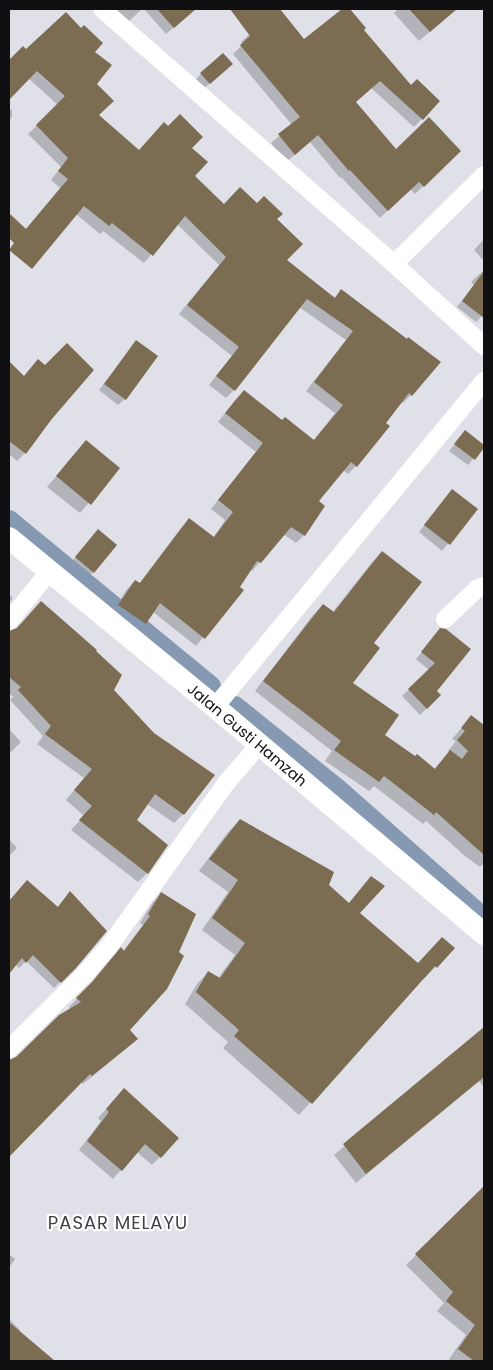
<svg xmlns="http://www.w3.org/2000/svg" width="493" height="1370" font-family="Poppins,sans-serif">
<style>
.shadow{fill:#0003}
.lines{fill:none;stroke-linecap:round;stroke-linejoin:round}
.canal{stroke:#8599b2;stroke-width:20}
.building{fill:#7c6c52}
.minor{stroke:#fff;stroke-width:18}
.tertiary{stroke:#fff;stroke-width:22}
.labels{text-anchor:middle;stroke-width:4.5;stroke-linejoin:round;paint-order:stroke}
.street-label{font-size:15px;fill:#101013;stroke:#fff}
.quarter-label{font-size:18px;letter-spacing:1px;fill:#3f3f46;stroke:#fff}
</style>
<rect width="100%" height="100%" fill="#e0e0e9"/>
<g class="shadow">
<polygon points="116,9 142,9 128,22"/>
<polygon points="144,9 195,9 166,34"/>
<polygon points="238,9 278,9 304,40 344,9 349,9 364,28 362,30 411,86 439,101 414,127 371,88 354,103 396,150 459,151 415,194 410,189 380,218 341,177 340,178 310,142 286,162 271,143 292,125 233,54 243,44 241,42 254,30"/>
<polygon points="398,9 456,9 419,41 394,13"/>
<polygon points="23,48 26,51 93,52 97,116 138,151 190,148 193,176 223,206 275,219 285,260 334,298 342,290 439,363 411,395 403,403 401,402 356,466 348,474 343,470 317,501 304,535 296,543 283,534 260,562 252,571 250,569 238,588 242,591 196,646 153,612 137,631 111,614 127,589 135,581 139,584 181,528 189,520 213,538 225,520 211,509 256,452 218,422 235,400 244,392 282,421 313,441 335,413 306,391 346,340 299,307 234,390 226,398 209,385 232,356 179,314 219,265 177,224 144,263 103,231 100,234 76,214 16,241 60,188 51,180 61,167 28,134 58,105 28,78 9,99 9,61"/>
<polygon points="225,71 203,89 195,80 201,74"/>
<polygon points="9,109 12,110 12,116 9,123"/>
<polygon points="484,239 484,261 474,250"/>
<polygon points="484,270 484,314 476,322 457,307 474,285 471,282"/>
<polygon points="136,342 125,399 118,405 99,390"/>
<polygon points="45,367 50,419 25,453 17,461 9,454 9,399 32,370"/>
<polygon points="466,431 484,446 468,465 449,451"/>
<polygon points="86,441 119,468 80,513 47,487"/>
<polygon points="446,498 476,509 442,551 419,532"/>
<polygon points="92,537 93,572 87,579 70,564"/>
<polygon points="382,552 373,644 352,683 383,735 434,769 450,752 448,751 456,741 452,739 471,717 484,727 484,749 479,755 484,760 484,863 480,867 465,856 426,821 423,824 374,786 369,791 325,761 332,751 255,691 313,615 323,605 332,613 372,562"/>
<polygon points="9,594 13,598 9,603"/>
<polygon points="32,612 112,690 183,814 174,823 147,804 135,821 147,873 138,882 71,830 84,816 66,800 84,778 37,744 43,736 10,700 13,697 9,693 9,632 13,632"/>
<polygon points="441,630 436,691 440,695 420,715 402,696 429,670 416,659"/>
<polygon points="9,729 21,742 9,754"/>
<polygon points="240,820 327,886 348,904 372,877 359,913 417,964 453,948 425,978 423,977 299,1115 223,1048 228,1042 185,1004 197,984 208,972 218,978 235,955 202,930 228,892 199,871 228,832"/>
<polygon points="9,839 17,848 9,856"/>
<polygon points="21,888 57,908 70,892 75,967 54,988 26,961 19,968 15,964 9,971 9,902"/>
<polygon points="161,894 128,1030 128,1047 83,1084 81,1082 9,1154 9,1062 17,1058 71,1009 69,1007 123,951 143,925 140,923 153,902"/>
<polygon points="484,1029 484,1087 479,1081 356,1183 334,1155"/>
<polygon points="116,1098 160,1157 152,1165 137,1152 113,1179 79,1150 101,1121 98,1118"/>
<polygon points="482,1190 484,1192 484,1361 451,1361 449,1359 466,1335 437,1311 444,1303 406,1265"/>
<polygon points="9,1254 15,1259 9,1268"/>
<polygon points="9,1319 20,1330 18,1332 52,1361 9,1361"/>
</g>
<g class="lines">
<g class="canal">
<polyline points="9,520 211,686"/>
<polyline points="235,706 338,789 484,918"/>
</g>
</g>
<g class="building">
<polygon points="157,9 196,9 174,28"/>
<polygon points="230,9 280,9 304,39 342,9 350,9 366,28 364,30 411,85 417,79 440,101 423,120 380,81 356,102 396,149 429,117 461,151 424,187 419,182 388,211 350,170 349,171 318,135 295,155 278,134 300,117 240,45 250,36"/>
<polygon points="409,9 457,9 430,32"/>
<polygon points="66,12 81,28 84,25 103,43 95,52 112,65 97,84 114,101 99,115 139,150 164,122 168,126 180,114 203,137 192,148 208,162 195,176 224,204 240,187 257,203 264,196 283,214 277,219 303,244 287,260 335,298 341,289 407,339 408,337 441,362 412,396 409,393 386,423 390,426 357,467 351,462 319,501 325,506 305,536 291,527 261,563 257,561 240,587 244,590 205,639 160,603 146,624 118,605 135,580 140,583 189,518 214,537 233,512 218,500 263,443 225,413 244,390 282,420 285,417 314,440 343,405 314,382 353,331 307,299 235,391 216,376 239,347 187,305 226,257 185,216 153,256 112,223 109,226 84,206 32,269 9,250 14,243 9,238 9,213 26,229 68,179 58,171 68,158 36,125 65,96 37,71 9,100 9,60 23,46 26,49"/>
<polygon points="223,53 233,64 210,84 200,73"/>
<polygon points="484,271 484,318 462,301"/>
<polygon points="136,340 158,356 126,400 104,384"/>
<polygon points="67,343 94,370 51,420 26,454 9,441 9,361 24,376 38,359 45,365"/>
<polygon points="465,430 484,445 484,448 475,460 454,444"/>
<polygon points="86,440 120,468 91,505 56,476"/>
<polygon points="452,489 478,509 450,545 424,525"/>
<polygon points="98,529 117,545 94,573 75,557"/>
<polygon points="382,551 422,582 374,643 380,648 353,683 399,715 385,735 415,756 417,754 435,769 450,750 462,759 468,751 457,740 465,731 461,728 471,715 484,725 484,855 436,812 434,815 384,776 379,782 334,750 341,741 263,681 323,604 334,612"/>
<polygon points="41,601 97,650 96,651 122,675 114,690 154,733 215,775 184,815 155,794 137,820 168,845 148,874 79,820 92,806 74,790 92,769 45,734 51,726 18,690 21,687 9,677 9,631 17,628"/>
<polygon points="440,628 446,629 471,649 437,691 441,695 427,709 408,689 435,663 421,652"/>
<polygon points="240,819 334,872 329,885 349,903 371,876 385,886 360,913 418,963 442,937 455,948 437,968 435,966 312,1104 234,1036 239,1030 196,992 208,971 220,978 245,943 212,918 238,880 209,859"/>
<polygon points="27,880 58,907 70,891 107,931 76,968 61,983 33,955 26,963 22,958 9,974 9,901"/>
<polygon points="161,892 196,914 179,952 184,956 167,989 130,1030 138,1039 92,1076 90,1074 9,1157 9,1060 16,1057 59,1015 81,1002 76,998 92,982 121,947 124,951 150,916 148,914"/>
<polygon points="484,1027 484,1077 366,1174 343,1144"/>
<polygon points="124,1088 179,1138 161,1158 145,1144 122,1171 87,1141 109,1112 106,1109"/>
<polygon points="484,1186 484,1361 474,1361 458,1349 475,1325 446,1301 453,1292 415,1254"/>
<polygon points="9,1322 55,1361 9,1361"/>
</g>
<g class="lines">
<g class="minor">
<polyline points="102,9 394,264 484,346"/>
<polyline points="394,264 484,175"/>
<polyline points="445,619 478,588 484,586"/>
<polyline points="9,621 49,572"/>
<polyline points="215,707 484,381"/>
<polyline points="9,1049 84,975 110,945 227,782 259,745"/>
</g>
<polyline class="tertiary" points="9,538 215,707 484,934"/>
</g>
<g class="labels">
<g class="street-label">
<text transform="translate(247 735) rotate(40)" y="5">Jalan Gusti Hamzah</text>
</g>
<g class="quarter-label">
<text x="118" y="1229">PASAR MELAYU</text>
</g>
</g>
<rect width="493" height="1370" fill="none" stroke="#101013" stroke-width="20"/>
</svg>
